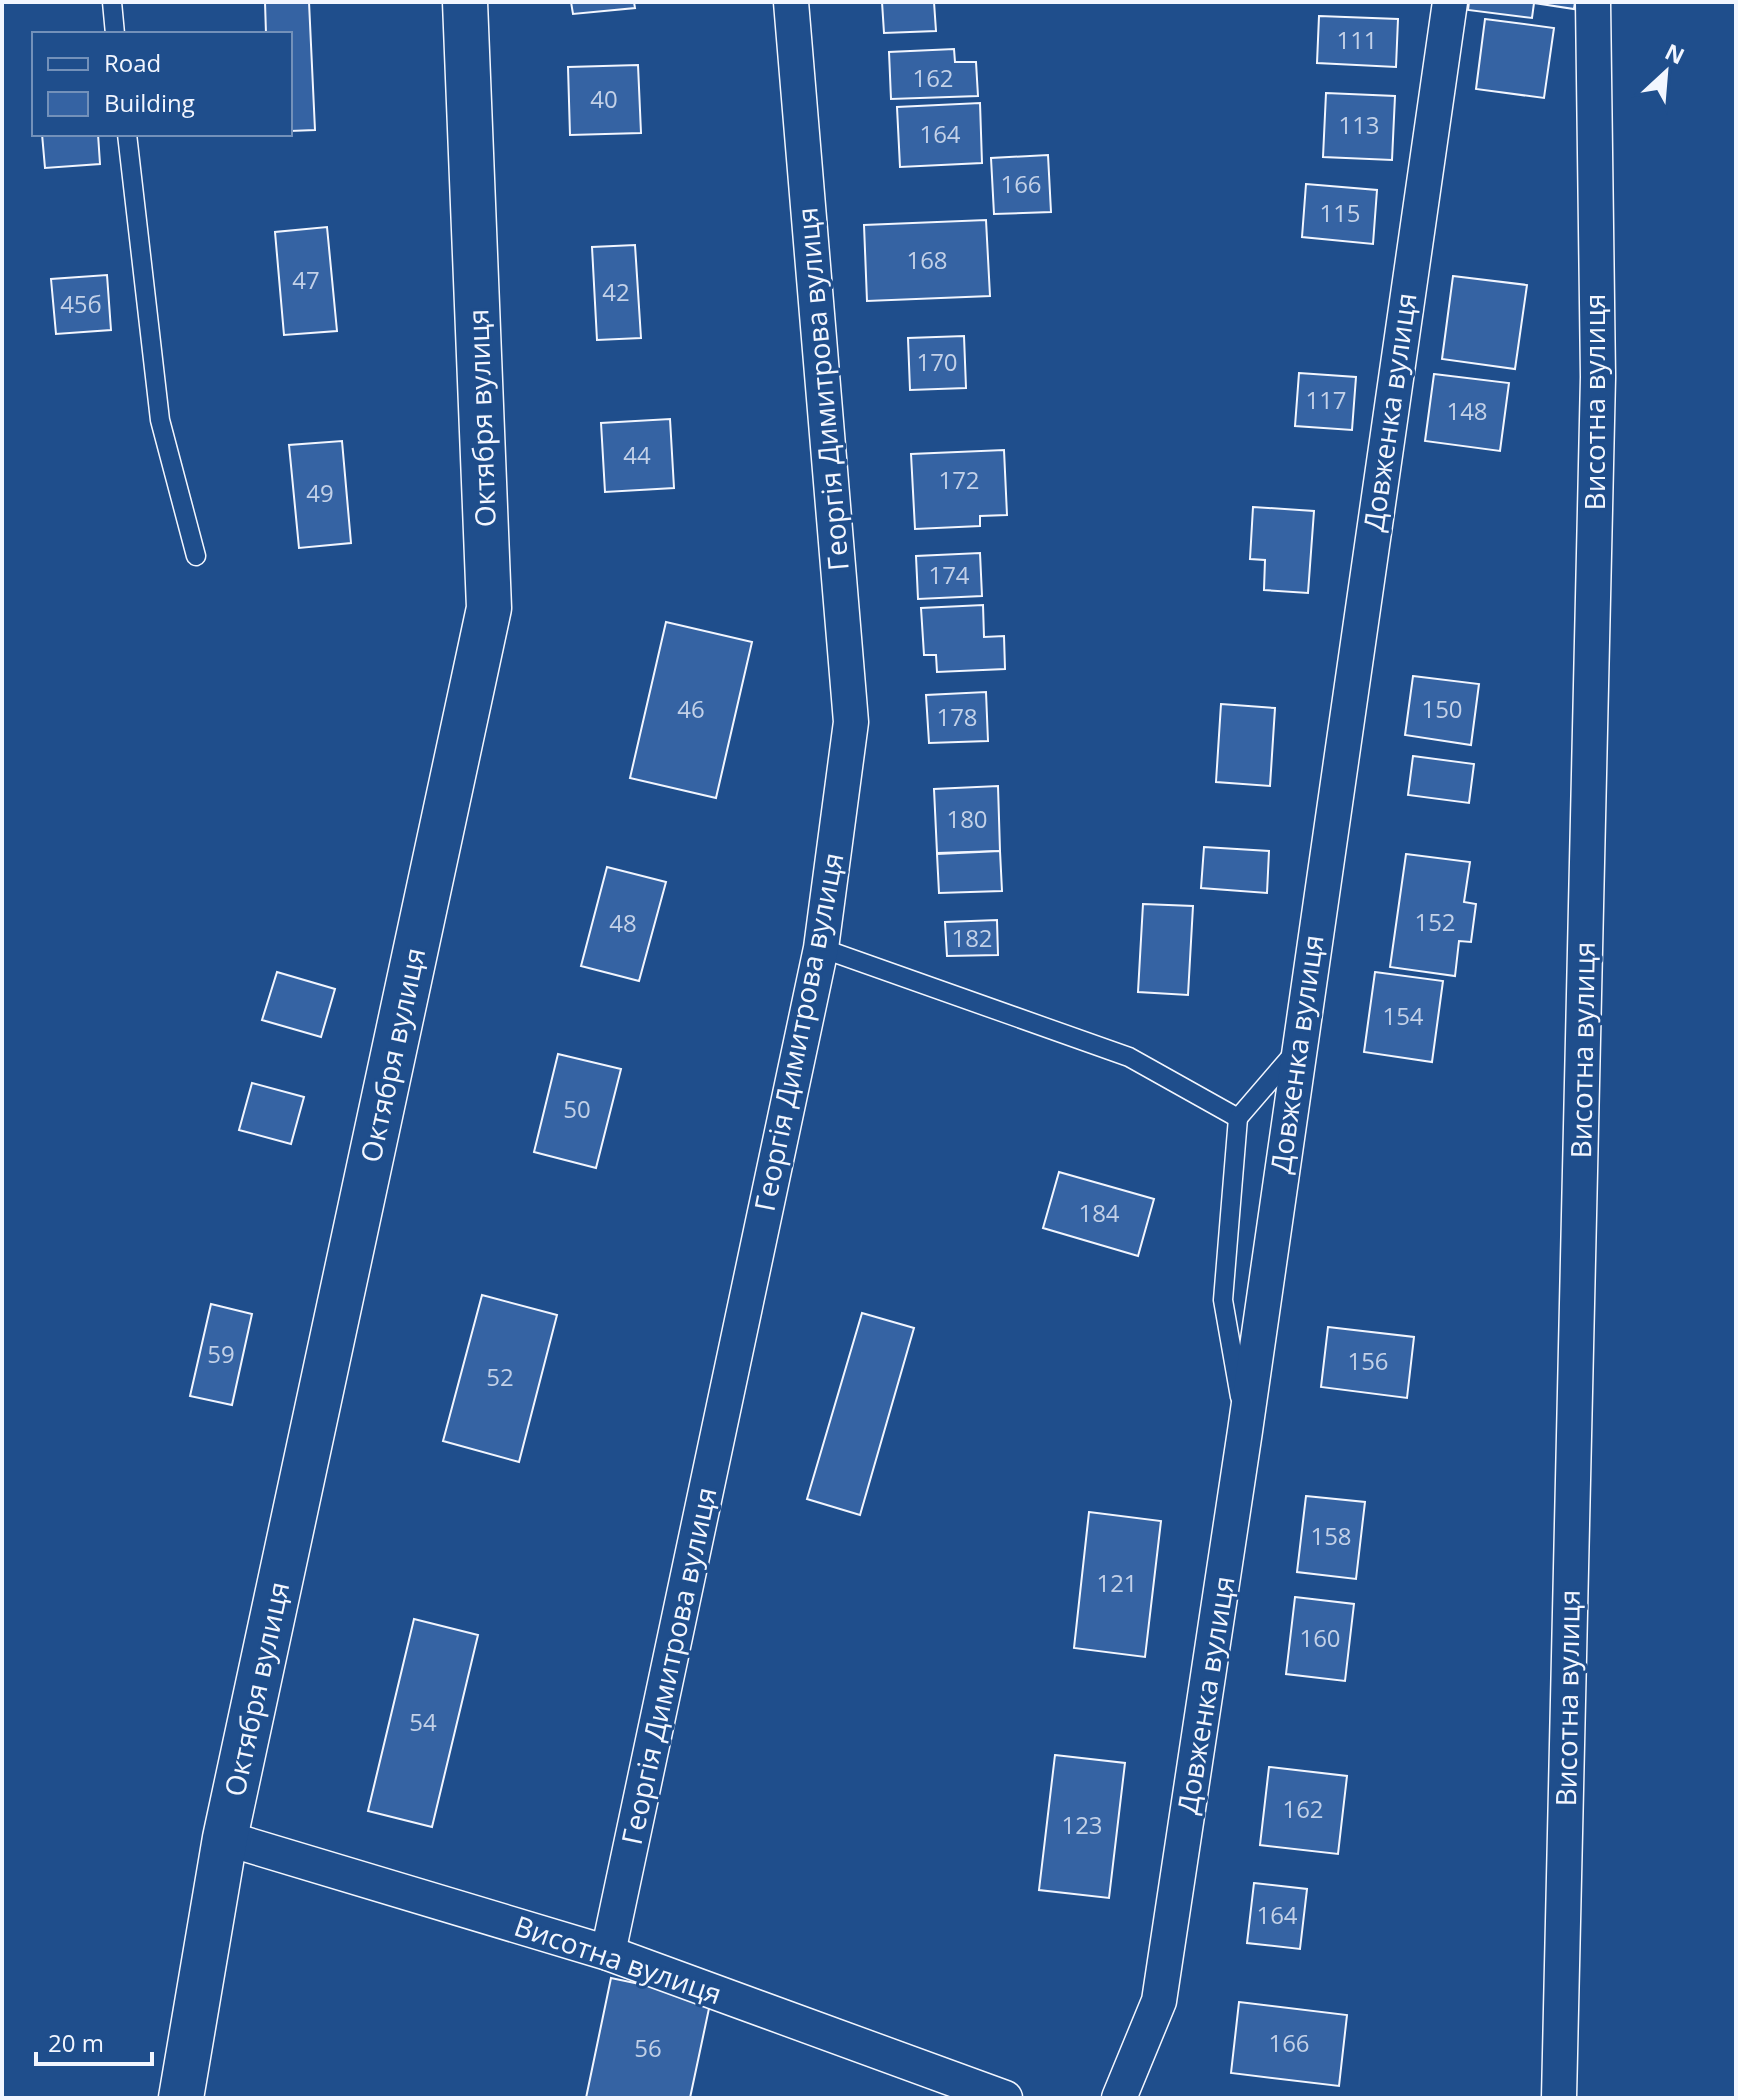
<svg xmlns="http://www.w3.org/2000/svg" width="1738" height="2100" font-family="'Open Sans',sans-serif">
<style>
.building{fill:#3563a3;stroke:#f2f6ff;stroke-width:2}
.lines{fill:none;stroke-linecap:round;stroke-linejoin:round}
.lane-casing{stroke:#f2f6ff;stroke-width:21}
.street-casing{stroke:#f2f6ff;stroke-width:37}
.secondary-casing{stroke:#f2f6ff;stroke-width:47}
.lane{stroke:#1f4e8c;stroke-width:18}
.street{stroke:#1f4e8c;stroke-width:34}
.secondary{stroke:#1f4e8c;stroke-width:44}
.labels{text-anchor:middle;stroke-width:6;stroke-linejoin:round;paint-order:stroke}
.number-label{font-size:24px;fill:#c3d1e8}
.street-label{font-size:28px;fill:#f2f6ff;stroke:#1f4e8c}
</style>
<rect width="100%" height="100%" fill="#1f4e8c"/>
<g class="building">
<polygon points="265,2 309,2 315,130 290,131 290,34 266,34"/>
<polygon points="571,2 634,2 635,8 573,14"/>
<polygon points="882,2 934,2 936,31 884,33"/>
<polygon points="1469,2 1575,2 1574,9 1534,3 1532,18 1468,10"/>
<polygon points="1319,16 1398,19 1396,67 1317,63"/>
<polygon points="1485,19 1554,28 1544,98 1476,89"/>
<polygon points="954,49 955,62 976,62 978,96 891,99 889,52"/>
<polygon points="638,65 641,133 570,135 568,67"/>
<polygon points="1326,93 1395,96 1392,160 1323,157"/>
<polygon points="980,103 982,163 900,167 897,107"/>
<polygon points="42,134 98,134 100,164 45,168"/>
<polygon points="1048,155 1051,212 994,214 991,158"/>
<polygon points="1306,184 1377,190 1373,244 1302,237"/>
<polygon points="986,220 990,296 867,301 864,225"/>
<polygon points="327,227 337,331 284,335 275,232"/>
<polygon points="635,245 641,338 597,340 592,247"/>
<polygon points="107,275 111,330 56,334 51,279"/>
<polygon points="1453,276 1527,285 1515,369 1442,359"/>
<polygon points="964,336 966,388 910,390 908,338"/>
<polygon points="1299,373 1356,377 1352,430 1295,426"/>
<polygon points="1434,374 1509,383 1500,451 1425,441"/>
<polygon points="670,419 674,488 605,492 601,423"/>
<polygon points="342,441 351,543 299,548 289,445"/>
<polygon points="1004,450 1007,515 980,516 980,526 915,529 911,454"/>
<polygon points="1253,507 1314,511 1308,593 1264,590 1265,560 1250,559"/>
<polygon points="980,553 982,596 918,599 916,556"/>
<polygon points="983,605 984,637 1004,636 1005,669 937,672 936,655 924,655 921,608"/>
<polygon points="666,622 752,642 716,798 630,778"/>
<polygon points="1413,676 1479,684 1471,745 1405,735"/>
<polygon points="986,692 988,741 929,743 926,695"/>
<polygon points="1221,704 1275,708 1270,786 1216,782"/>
<polygon points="1413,756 1474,764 1469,803 1408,795"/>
<polygon points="998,786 1000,851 937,853 934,789"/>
<polygon points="1204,847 1269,851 1267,893 1201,888"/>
<polygon points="1000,851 1002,891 939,893 937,854"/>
<polygon points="1406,854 1470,862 1464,902 1476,904 1471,942 1459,941 1455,976 1390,967"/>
<polygon points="607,867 666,882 639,981 581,966"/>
<polygon points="1143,904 1193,906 1188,995 1138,992"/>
<polygon points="997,920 998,955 947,956 945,922"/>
<polygon points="277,972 335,989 321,1037 262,1020"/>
<polygon points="1375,972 1443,981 1432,1062 1364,1052"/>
<polygon points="558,1054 621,1069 596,1168 534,1152"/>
<polygon points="252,1083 304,1097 291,1144 239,1130"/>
<polygon points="1059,1172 1154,1199 1138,1256 1043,1228"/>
<polygon points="482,1295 557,1315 519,1462 443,1441"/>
<polygon points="211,1304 252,1314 232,1405 190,1396"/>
<polygon points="862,1313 914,1328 860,1515 807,1499"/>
<polygon points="1328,1327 1414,1337 1407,1398 1321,1387"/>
<polygon points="1306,1496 1365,1502 1356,1579 1297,1572"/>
<polygon points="1089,1512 1161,1521 1145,1657 1074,1648"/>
<polygon points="1295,1597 1354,1604 1345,1681 1286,1674"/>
<polygon points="414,1619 478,1635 432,1827 368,1811"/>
<polygon points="1055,1755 1125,1763 1109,1898 1039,1890"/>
<polygon points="1269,1767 1347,1776 1338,1854 1260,1845"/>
<polygon points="1254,1883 1307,1889 1300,1949 1247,1943"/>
<polygon points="611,1978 711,1999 690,2098 586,2098"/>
<polygon points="1239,2002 1347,2015 1339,2086 1231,2073"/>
</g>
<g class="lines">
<g class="lane-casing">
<g id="lane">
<polyline points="112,2 115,34"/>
<polyline points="127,134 160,420 196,556"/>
<polyline points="821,948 1129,1057 1238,1118 1294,1053"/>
<polyline points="1238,1118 1223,1300 1240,1397"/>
</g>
</g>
<g class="street-casing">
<g id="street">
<polyline points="225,1838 608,1953 1005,2098"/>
<polyline points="608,1953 821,948 851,722 791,2"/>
<polyline points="1119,2098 1159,2001 1245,1431 1450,2"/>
<polyline points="1559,2098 1598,377 1593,2"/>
</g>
</g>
<g class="secondary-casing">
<polyline id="secondary" points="181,2098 225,1838 489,608 465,2"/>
</g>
<use href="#lane" class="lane"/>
<use href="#street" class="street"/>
<use href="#secondary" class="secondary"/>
</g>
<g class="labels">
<g class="number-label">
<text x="1357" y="49">111</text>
<text x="933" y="87">162</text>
<text x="604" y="108">40</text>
<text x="1359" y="134">113</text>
<text x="940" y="143">164</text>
<text x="1021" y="193">166</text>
<text x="1340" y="222">115</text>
<text x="927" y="269">168</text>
<text x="306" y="289">47</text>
<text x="616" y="301">42</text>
<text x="81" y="313">45б</text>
<text x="937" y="371">170</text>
<text x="1326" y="409">117</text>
<text x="1467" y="420">148</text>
<text x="637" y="464">44</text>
<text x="959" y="489">172</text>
<text x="320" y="502">49</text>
<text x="949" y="584">174</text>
<text x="691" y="718">46</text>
<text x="1442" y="718">150</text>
<text x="957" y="726">178</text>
<text x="967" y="828">180</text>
<text x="1435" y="931">152</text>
<text x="623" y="932">48</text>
<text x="972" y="947">182</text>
<text x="1403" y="1025">154</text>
<text x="577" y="1118">50</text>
<text x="1099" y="1222">184</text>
<text x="221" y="1363">59</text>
<text x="1368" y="1370">156</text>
<text x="500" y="1386">52</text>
<text x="1331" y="1545">158</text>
<text x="1117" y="1592">121</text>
<text x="1320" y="1647">160</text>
<text x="423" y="1731">54</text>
<text x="1303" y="1818">162</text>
<text x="1082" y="1834">123</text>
<text x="1277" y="1924">164</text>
<text x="1289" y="2052">166</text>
<text x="648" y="2057">56</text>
</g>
<g class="street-label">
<text transform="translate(823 389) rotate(-95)" y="10">Георгія Димитрова вулиця</text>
<text transform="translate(1595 402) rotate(-90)" y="10">Висотна вулиця</text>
<text transform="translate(1390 412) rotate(-82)" y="10">Довженка вулиця</text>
<text transform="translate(482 418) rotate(-92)" y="10">Октября вулиця</text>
<text transform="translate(799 1032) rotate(-79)" y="10">Георгія Димитрова вулиця</text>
<text transform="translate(1583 1050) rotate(-89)" y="10">Висотна вулиця</text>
<text transform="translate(1297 1054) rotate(-82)" y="10">Довженка вулиця</text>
<text transform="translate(393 1055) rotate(-78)" y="10">Октября вулиця</text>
<text transform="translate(669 1666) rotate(-78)" y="10">Георгія Димитрова вулиця</text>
<text transform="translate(257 1689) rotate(-78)" y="10">Октября вулиця</text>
<text transform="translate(1206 1695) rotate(-81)" y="10">Довженка вулиця</text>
<text transform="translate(1568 1698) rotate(-89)" y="10">Висотна вулиця</text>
<text transform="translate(618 1960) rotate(19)" y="10">Висотна вулиця</text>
</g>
</g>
<rect width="1738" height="2100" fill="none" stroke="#f2f6ff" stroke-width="8"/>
<rect x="32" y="32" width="260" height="104" fill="#1f4e8c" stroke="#7391ba" stroke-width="2"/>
<rect x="48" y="58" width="40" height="12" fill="#1f4e8c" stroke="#7391ba" stroke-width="2"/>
<text x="104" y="72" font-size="24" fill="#f2f6ff">Road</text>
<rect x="48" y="92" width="40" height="24" fill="#3563a3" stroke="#7391ba" stroke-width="2"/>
<text x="104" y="112" font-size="24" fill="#f2f6ff">Building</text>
<g transform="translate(1666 72) rotate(26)" stroke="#1f4e8c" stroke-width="6" paint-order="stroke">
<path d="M0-6L14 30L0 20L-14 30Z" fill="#f2f6ff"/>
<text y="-12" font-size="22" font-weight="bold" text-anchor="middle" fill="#f2f6ff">N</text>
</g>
<path d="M36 2052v12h116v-12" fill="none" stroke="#f2f6ff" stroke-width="4"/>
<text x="48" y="2052" font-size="24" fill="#f2f6ff" stroke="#1f4e8c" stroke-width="6" paint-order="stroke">20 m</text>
</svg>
